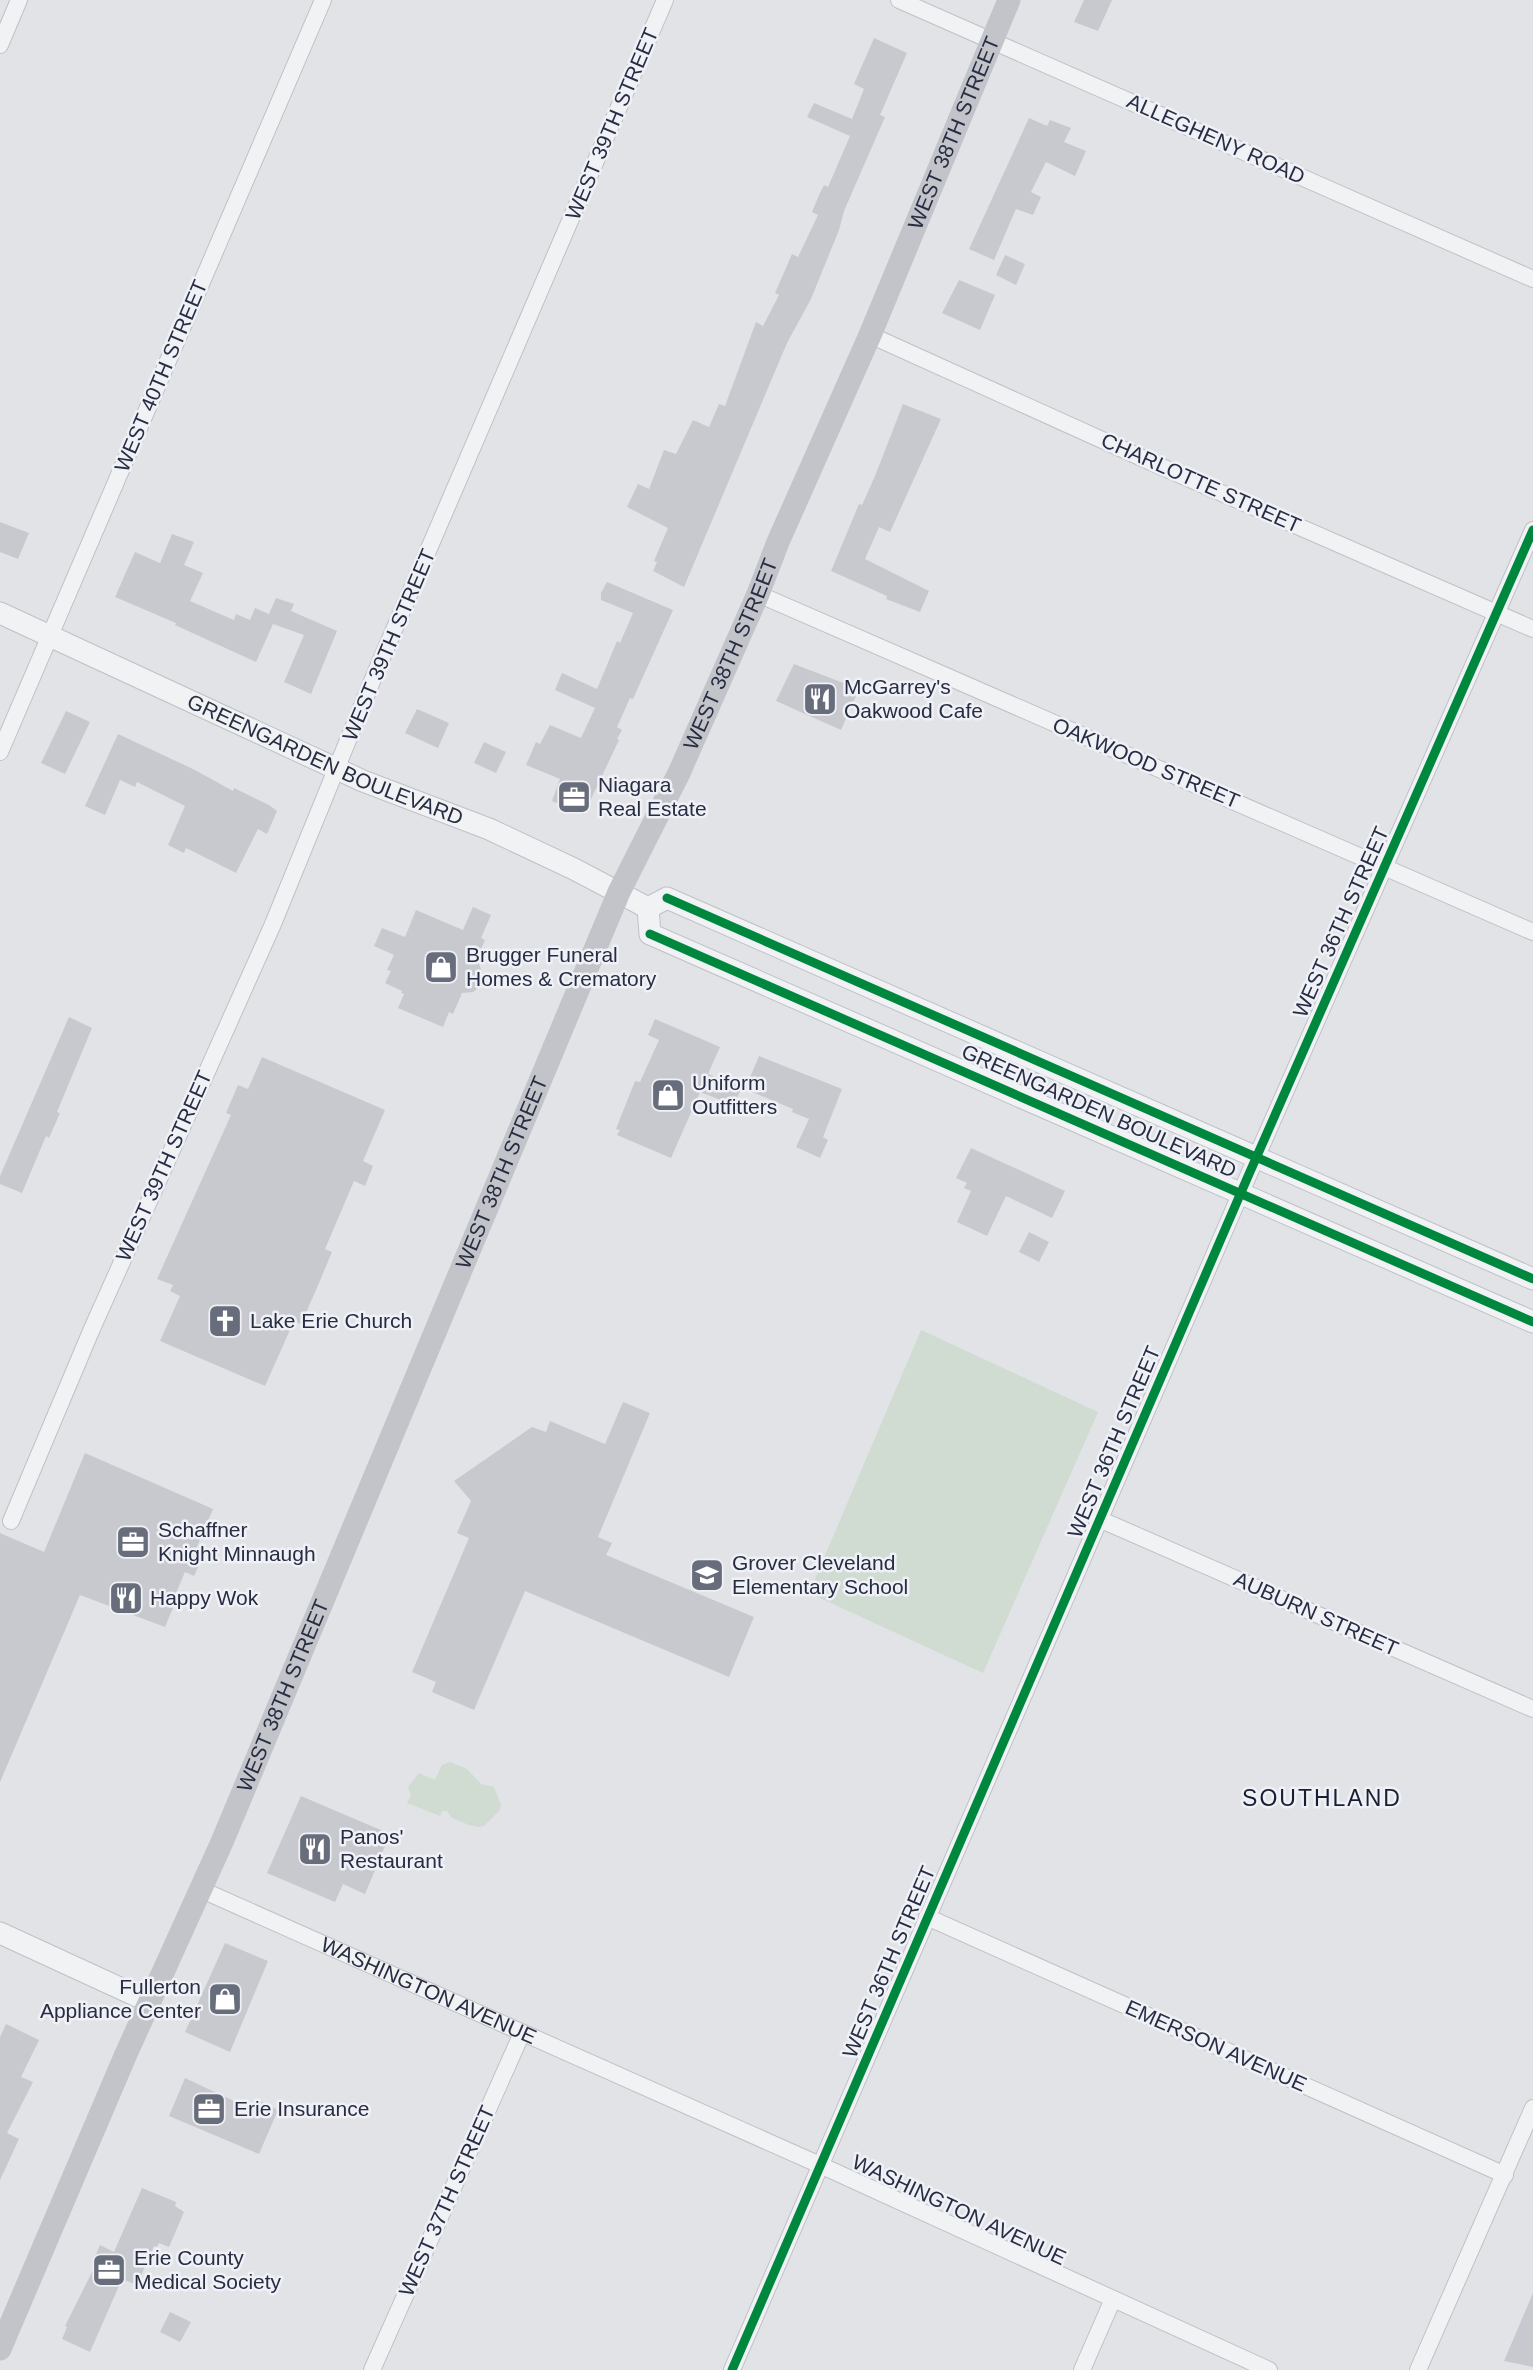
<svg xmlns="http://www.w3.org/2000/svg" width="1533" height="2370" font-family="Helvetica,sans-serif">
<style>
.green{fill:#d0dbd2}
.building{fill:#c8c9ce}
.lines{fill:none;stroke-linecap:round;stroke-linejoin:round}
.minor-casing{stroke:#c0c1c5;stroke-width:18}
.tertiary-casing{stroke:#c0c1c5;stroke-width:23}
.minor{stroke:#f1f2f4;stroke-width:16}
.tertiary{stroke:#f1f2f4;stroke-width:21}
.secondary{stroke:#c2c4ca;stroke-width:23}
.cycleway-casing{stroke:#eff1f7;stroke-width:13}
.cycleway{stroke:#00873e;stroke-width:9}
.labels{text-anchor:middle;stroke-width:5;stroke-linejoin:round;paint-order:stroke}
.street-label{font-size:21px;fill:#272d42;stroke:#eff1f7}
.poi-label{font-size:21px;fill:#272d42;stroke:#eff1f7;text-anchor:start}
.neighbourhood-label{font-size:23px;letter-spacing:2px;fill:#191f33;stroke:#eff1f7}
</style>
<rect width="100%" height="100%" fill="#e2e3e7"/>
<g class="green">
<polygon points="921,1330 1098,1412 983,1673 809,1593"/>
<polygon points="450,1762 467,1769 481,1784 494,1787 501,1805 500,1810 484,1826 479,1827 469,1825 452,1818 447,1811 442,1811 440,1816 407,1803 411,1795 408,1787 419,1773 435,1780 442,1765"/>
</g>
<g class="building">
<polygon points="1084,0 1112,0 1098,31 1074,22"/>
<polygon points="874,38 907,53 880,115 885,117 844,211 839,230 811,299 787,343 684,587 653,571 657,562 654,561 668,528 627,507 638,484 649,489 664,450 676,454 693,420 709,427 719,404 725,406 756,322 763,326 779,295 775,293 792,254 798,257 818,215 812,212 819,195 824,185 828,187 850,136 807,117 814,103 852,119 864,89 854,84"/>
<polygon points="1029,118 1047,126 1050,120 1071,128 1064,142 1086,151 1075,176 1046,162 1031,192 1041,197 1033,215 1016,209 994,260 969,249"/>
<polygon points="1005,255 1025,264 1016,285 996,275"/>
<polygon points="959,280 995,295 980,330 942,313"/>
<polygon points="903,404 941,419 890,532 879,527 865,559 929,591 920,612 886,599 887,596 831,571 859,504 862,505 875,476"/>
<polygon points="0,522 29,533 18,559 0,552"/>
<polygon points="172,534 194,542 184,565 203,573 190,601 234,620 236,614 250,620 255,608 269,614 276,598 294,604 291,611 337,631 311,694 284,682 304,635 273,624 256,662 175,625 176,623 115,597 135,552 160,563"/>
<polygon points="607,582 673,610 633,699 630,698 617,727 622,730 617,739 619,740 584,814 552,801 560,779 526,765 536,742 540,744 550,725 581,738 595,708 555,690 562,673 597,689 617,641 620,643 633,613 601,600 601,593"/>
<polygon points="794,664 859,689 841,730 776,701"/>
<polygon points="417,709 449,723 438,748 405,733"/>
<polygon points="66,711 90,722 65,774 41,763"/>
<polygon points="118,734 193,769 233,791 234,788 269,805 277,811 267,834 258,829 236,873 186,848 184,853 168,845 185,806 137,782 135,787 120,780 105,815 85,806"/>
<polygon points="484,742 506,752 496,773 474,763"/>
<polygon points="473,907 491,915 481,938 485,940 477,958 484,978 481,986 473,992 462,993 453,1014 449,1012 443,1027 398,1008 404,994 401,993 402,991 385,983 391,971 387,970 394,955 374,946 382,928 405,937 416,910 463,930"/>
<polygon points="69,1017 92,1028 57,1112 60,1113 49,1138 46,1136 22,1193 0,1184 0,1176"/>
<polygon points="655,1019 720,1047 708,1074 742,1087 734,1105 700,1092 671,1158 617,1135 620,1130 616,1129 635,1081 640,1082 659,1040 648,1035"/>
<polygon points="759,1056 842,1089 823,1137 828,1140 820,1158 796,1147 809,1119 792,1112 793,1109 745,1089"/>
<polygon points="262,1057 385,1110 363,1161 373,1166 365,1186 354,1181 325,1249 332,1252 316,1290 301,1324 294,1321 265,1386 160,1341 180,1296 170,1291 173,1285 157,1279 231,1115 226,1113 238,1085 248,1089"/>
<polygon points="971,1148 1065,1191 1052,1218 1006,1196 987,1236 957,1222 971,1191 964,1188 967,1183 956,1178"/>
<polygon points="1029,1232 1049,1242 1039,1262 1019,1252"/>
<polygon points="623,1402 650,1413 598,1537 612,1543 606,1555 754,1617 729,1677 525,1591 474,1710 432,1692 436,1682 412,1672 469,1538 457,1533 471,1501 454,1481 532,1427 546,1432 550,1421 605,1444"/>
<polygon points="85,1453 213,1509 194,1554 202,1558 194,1576 185,1572 170,1607 173,1608 165,1627 80,1595 0,1782 0,1533 44,1552"/>
<polygon points="301,1796 390,1834 365,1894 343,1884 335,1902 267,1873"/>
<polygon points="225,1943 268,1961 230,2052 185,2032"/>
<polygon points="6,2024 39,2040 21,2077 33,2082 7,2133 19,2139 0,2180 0,2037"/>
<polygon points="185,2078 255,2111 260,2101 278,2110 259,2154 169,2116"/>
<polygon points="142,2188 176,2202 175,2206 184,2212 169,2247 159,2243 157,2247 154,2246 137,2285 122,2279 90,2352 62,2339 67,2327 65,2326 95,2266 92,2264 100,2245 114,2252"/>
<polygon points="1533,2293 1533,2367 1504,2361"/>
<polygon points="170,2312 191,2322 180,2342 160,2332"/>
</g>
<g class="lines">
<g class="minor-casing">
<g id="minor">
<polyline points="899,0 1533,279"/>
<polyline points="0,45 19,0"/>
<polyline points="870,335 1153,463 1533,629"/>
<polyline points="758,594 1533,932"/>
<polyline points="0,752 323,0"/>
<polyline points="1099,1519 1533,1709"/>
<polyline points="11,1521 91,1331 273,924 375,674 665,0"/>
<path id="s1" d="M202,1890L820,2165L1269,2370"/>
<polyline points="927,1917 1505,2175"/>
<polyline points="372,2370 522,2033"/>
<polyline points="732,2370 1249,1174 1533,530"/>
<polyline points="1082,2370 1113,2299"/>
<polyline points="1418,2370 1533,2108"/>
</g>
</g>
<g class="tertiary-casing">
<g id="tertiary">
<path id="s2" d="M0,613L363,781L489,829L574,869L648,908"/>
<polyline points="648,908 650,934 1533,1322"/>
<polyline points="648,908 667,898 1533,1279"/>
<polyline points="0,1933 150,2002"/>
</g>
</g>
<use href="#minor" class="minor"/>
<use href="#tertiary" class="tertiary"/>
<path class="secondary" id="s3" d="M0,2349L126,2054L222,1842L619,892L679,773L758,594L778,542L870,335L1009,0"/>
<g class="cycleway-casing">
<g id="cycleway">
<polyline points="667,898 1533,1279"/>
<polyline points="650,934 1533,1322"/>
<polyline points="732,2370 1249,1174 1533,530"/>
</g>
</g>
<use href="#cycleway" class="cycleway"/>
</g>
<defs>
<g id="restaurant-square" transform="scale(1.75)"><rect x="-9" y="-9" width="18" height="18" rx="4" fill="#686d7c" stroke="#eff1f7"/><path d="M-5-6h1v4h1v-4h1v4h1v-4h1v5L-1.5 .5V6h-2V.5L-5-1ZM5-6V6H3V1.5H1.5Q1.5-4 5-6Z" fill="#fff"/></g>
<g id="office-square" transform="scale(1.75)"><rect x="-9" y="-9" width="18" height="18" rx="4" fill="#686d7c" stroke="#eff1f7"/><path d="M-6-3h4V-5.5h4V-3h4V5H-6ZM-1-4.5V-3h2v-1.5ZM-6 0V1H6V0Z" fill="#fff"/></g>
<g id="shop-square" transform="scale(1.75)"><rect x="-9" y="-9" width="18" height="18" rx="4" fill="#686d7c" stroke="#eff1f7"/><path d="M-5-2.5h2.3a2.7 3.5 0 0 1 5.4 0H5L5.5 6h-11ZM-1.5-2.5h3a1.5 2.3 0 0 0-3 0Z" fill="#fff"/></g>
<g id="church-square" transform="scale(1.75)"><rect x="-9" y="-9" width="18" height="18" rx="4" fill="#686d7c" stroke="#eff1f7"/><path d="M-1.2-6h2.4v3.5h3.3v2.4h-3.3V6h-2.4V-.1h-3.3v-2.4h3.3Z" fill="#fff"/></g>
<g id="school-square" transform="scale(1.75)"><rect x="-9" y="-9" width="18" height="18" rx="4" fill="#686d7c" stroke="#eff1f7"/><path d="M0-5L7-2L0 1L-7-2ZM-4 1L0 2.5L4 1V4Q0 6-4 4Z" fill="#fff"/></g>
</defs>
<g fill-rule="evenodd">
<use href="#restaurant-square" x="820" y="699"/>
<use href="#office-square" x="574" y="797"/>
<use href="#shop-square" x="441" y="967"/>
<use href="#shop-square" x="668" y="1095"/>
<use href="#church-square" x="225" y="1321"/>
<use href="#office-square" x="133" y="1542"/>
<use href="#school-square" x="707" y="1575"/>
<use href="#restaurant-square" x="126" y="1598"/>
<use href="#restaurant-square" x="315" y="1849"/>
<use href="#shop-square" x="225" y="1999"/>
<use href="#office-square" x="209" y="2109"/>
<use href="#office-square" x="109" y="2270"/>
</g>
<g class="labels">
<g class="street-label">
<text transform="translate(612 124) rotate(-67)" y="7">WEST 39TH STREET</text>
<text dy="7" stroke="none"><textPath href="#s3" startOffset="2413">WEST 38TH STREET</textPath></text>
<text transform="translate(1216 139) rotate(24)" y="7">ALLEGHENY ROAD</text>
<text transform="translate(161 376) rotate(-67)" y="7">WEST 40TH STREET</text>
<text transform="translate(1201 483) rotate(24)" y="7">CHARLOTTE STREET</text>
<text transform="translate(389 645) rotate(-67)" y="7">WEST 39TH STREET</text>
<text dy="7" stroke="none"><textPath href="#s3" startOffset="1846">WEST 38TH STREET</textPath></text>
<text dy="7" stroke="none"><textPath href="#s2" startOffset="357">GREENGARDEN BOULEVARD</textPath></text>
<text transform="translate(1146 763) rotate(23)" y="7">OAKWOOD STREET</text>
<text transform="translate(1341 922) rotate(-66)" y="7">WEST 36TH STREET</text>
<text transform="translate(1099 1111) rotate(24)" y="7">GREENGARDEN BOULEVARD</text>
<text transform="translate(164 1166) rotate(-66)" y="7">WEST 39TH STREET</text>
<text dy="7" stroke="none"><textPath href="#s3" startOffset="1279">WEST 38TH STREET</textPath></text>
<text transform="translate(1114 1442) rotate(-67)" y="7">WEST 36TH STREET</text>
<text transform="translate(1316 1614) rotate(24)" y="7">AUBURN STREET</text>
<text dy="7" stroke="none"><textPath href="#s3" startOffset="712">WEST 38TH STREET</textPath></text>
<text transform="translate(889 1962) rotate(-67)" y="7">WEST 36TH STREET</text>
<text dy="7" stroke="none"><textPath href="#s1" startOffset="248">WASHINGTON AVENUE</textPath></text>
<text transform="translate(1216 2046) rotate(24)" y="7">EMERSON AVENUE</text>
<text transform="translate(447 2201) rotate(-66)" y="7">WEST 37TH STREET</text>
<text transform="translate(959 2210) rotate(25)" y="7">WASHINGTON AVENUE</text>
</g>
<g class="poi-label">
<text x="844" y="694">McGarrey's<tspan x="844" dy="24">Oakwood Cafe</tspan></text>
<text x="598" y="792">Niagara<tspan x="598" dy="24">Real Estate</tspan></text>
<text x="466" y="962">Brugger Funeral<tspan x="466" dy="24">Homes &amp; Crematory</tspan></text>
<text x="692" y="1090">Uniform<tspan x="692" dy="24">Outfitters</tspan></text>
<text x="250" y="1328">Lake Erie Church</text>
<text x="158" y="1537">Schaffner<tspan x="158" dy="24">Knight Minnaugh</tspan></text>
<text x="732" y="1570">Grover Cleveland<tspan x="732" dy="24">Elementary School</tspan></text>
<text x="150" y="1605">Happy Wok</text>
<text x="340" y="1844">Panos'<tspan x="340" dy="24">Restaurant</tspan></text>
<text x="201" y="1994" text-anchor="end">Fullerton<tspan x="201" dy="24">Appliance Center</tspan></text>
<text x="234" y="2116">Erie Insurance</text>
<text x="134" y="2265">Erie County<tspan x="134" dy="24">Medical Society</tspan></text>
</g>
<g class="neighbourhood-label">
<text x="1322" y="1806">SOUTHLAND</text>
</g>
</g>
</svg>
